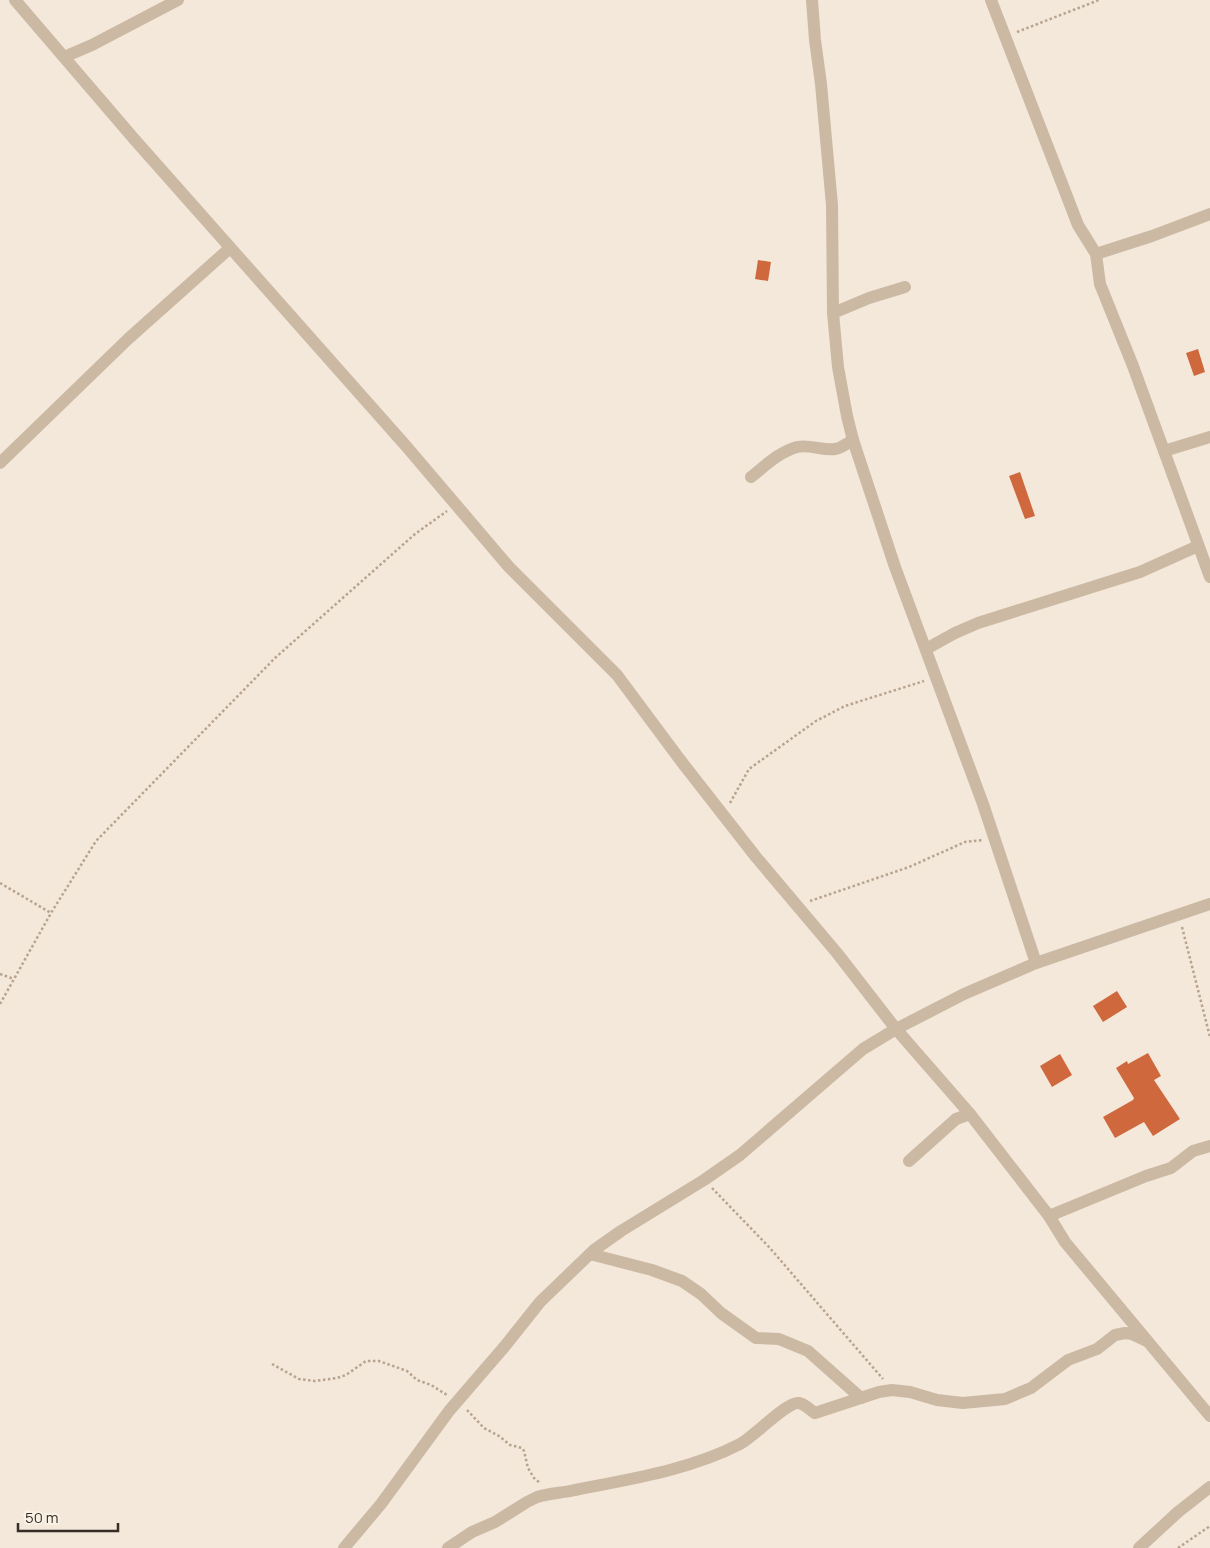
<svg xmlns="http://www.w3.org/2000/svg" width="1210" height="1548" font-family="Manrope,sans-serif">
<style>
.building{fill:#cf683c}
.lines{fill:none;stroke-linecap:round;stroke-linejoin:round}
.path{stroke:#b8a38e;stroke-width:2.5;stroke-dasharray:2.5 2.5;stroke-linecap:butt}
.minor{stroke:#ccb9a4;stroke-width:12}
</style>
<rect width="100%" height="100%" fill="#f3e8d9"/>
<g class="building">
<polygon points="758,260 771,262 768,281 755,279"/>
<polygon points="1198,349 1205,372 1194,376 1186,353"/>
<polygon points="1020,472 1035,516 1025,519 1009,476"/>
<polygon points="1117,991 1127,1007 1103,1022 1093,1006"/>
<polygon points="1148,1053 1161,1076 1154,1080 1180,1119 1153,1136 1144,1122 1115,1138 1103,1117 1133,1100 1134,1098 1116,1068 1127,1061 1128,1064"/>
<polygon points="1060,1054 1072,1075 1052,1087 1040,1066"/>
</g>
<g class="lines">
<g class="path">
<polyline points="1017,32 1099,0"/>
<polyline points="730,803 749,769 816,721 845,706 924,681"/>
<polyline points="0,883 51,913"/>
<polyline points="810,901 909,867 965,842 983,840"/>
<polyline points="1182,927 1210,1037"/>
<polyline points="0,974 14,979"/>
<polyline points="0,1004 51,913 96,841 275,658 415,534 447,511"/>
<polyline points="712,1188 769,1247 883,1379"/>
<polyline points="272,1364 299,1379 315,1381 337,1378 346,1375 366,1361 379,1361 407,1371 417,1380 431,1385 447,1395"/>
<polyline points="467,1410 484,1428 499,1436 510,1445 522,1448 524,1451 528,1468 534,1478 540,1483"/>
<polyline points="1178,1548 1210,1526"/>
</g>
<g class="minor">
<polyline points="15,0 135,140 406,446 509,567 617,675 681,761 756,857 837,953 896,1029 970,1114 1049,1216 1065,1242 1210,1416"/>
<polyline points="812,0 815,40 821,84 832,205 833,313 838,367 847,416 853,440 895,567 983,804 1036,963"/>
<polyline points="991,0 1078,225 1096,254 1100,284 1133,366 1210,577"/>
<polyline points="64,57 92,45 178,0"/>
<polyline points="1096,254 1152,236 1210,214"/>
<polyline points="833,313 869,298 905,287"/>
<polyline points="1164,451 1210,437"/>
<polyline points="0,463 128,339 230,248"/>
<path d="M751,477C765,466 779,452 797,447C810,444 823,451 835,449C842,448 847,443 853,440"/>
<polyline points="926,649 955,633 978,623 1140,572 1198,546"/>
<polyline points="909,1161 956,1119 970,1114"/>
<polyline points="1049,1216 1146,1176 1171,1168 1193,1151 1210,1146"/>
<polyline points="590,1254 652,1270 682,1281 701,1294 721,1313 756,1338 779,1339 808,1351 861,1398"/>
<polyline points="344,1548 381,1504 449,1411 505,1346 540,1302 594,1250 621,1231 704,1180 740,1155 863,1049 896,1029 964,994 1036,963 1210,904"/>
<path d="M448,1548L472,1532L495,1522L527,1502L537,1497C550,1493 562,1493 575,1490C630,1479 690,1470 740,1444C754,1437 787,1401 799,1403C805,1404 810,1410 815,1413L879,1392L892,1390L910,1392L937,1400L963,1403L1005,1399L1031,1388L1068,1360L1097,1349L1115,1335L1125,1333L1132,1334L1147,1341"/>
<polyline points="1139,1548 1178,1512 1210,1487"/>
</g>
</g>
<path d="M18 1523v8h100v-8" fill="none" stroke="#372d26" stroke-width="2.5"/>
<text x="25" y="1523" font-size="15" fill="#372d26" stroke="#fbf2e6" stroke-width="4" paint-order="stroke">50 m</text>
</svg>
